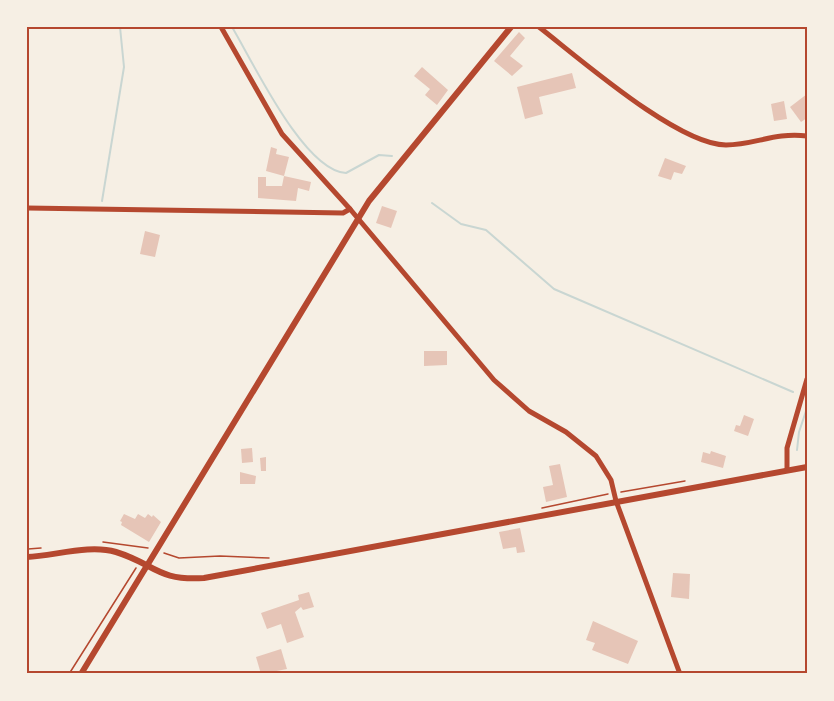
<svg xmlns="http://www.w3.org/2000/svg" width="834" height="701" font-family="'Fira Sans Condensed',sans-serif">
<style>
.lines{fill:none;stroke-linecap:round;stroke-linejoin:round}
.stream{stroke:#c9d6d2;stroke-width:2}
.building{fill:#e6c5b7}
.path{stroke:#b5482f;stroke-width:1.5}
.minor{stroke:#b5482f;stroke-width:5}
.tertiary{stroke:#b5482f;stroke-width:6}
.neatline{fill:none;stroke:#b5482f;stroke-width:2}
</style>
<rect width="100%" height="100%" fill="#f6efe4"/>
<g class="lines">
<g class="stream">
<path d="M232,27C253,62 304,171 346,173L379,155L392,156"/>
<polyline points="102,201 124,67 120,27"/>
<polyline points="432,203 461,224 486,230 554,289 793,392"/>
<polyline points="797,450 799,432 807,408"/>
</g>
</g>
<g class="building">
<polygon points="519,32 525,38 510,56 523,66 512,76 494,61"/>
<polygon points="422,67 448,90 437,105 425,95 430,89 414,76"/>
<polygon points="572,73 576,88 539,97 543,114 525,119 517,87"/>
<polygon points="807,94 807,118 801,122 790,107"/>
<polygon points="784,101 787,119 774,121 771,104"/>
<polygon points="271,147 277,149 276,154 289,157 284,176 266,171"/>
<polygon points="665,158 686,166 682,174 674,172 671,180 658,176"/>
<polygon points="284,176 311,182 309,191 298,188 296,201 258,198 258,177 266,177 266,186 282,186"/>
<polygon points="382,206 397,211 391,228 376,223"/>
<polygon points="145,231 160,235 155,257 140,254"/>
<polygon points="424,351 447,351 447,365 424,366"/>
<polygon points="744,415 754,419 748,436 734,431 736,425 740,426"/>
<polygon points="252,448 253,462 242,463 241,449"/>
<polygon points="711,451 726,456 723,468 701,462 703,452 710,454"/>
<polygon points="266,457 266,471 261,471 260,458"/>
<polygon points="560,464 567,497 546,502 543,487 553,485 549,466"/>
<polygon points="240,472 256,476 255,484 240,484"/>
<polygon points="124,514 135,519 138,514 145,518 148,514 152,517 153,515 161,522 149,542 121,525 122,522 120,521"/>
<polygon points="520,528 525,552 517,553 516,547 503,549 499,532"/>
<polygon points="673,573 690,574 689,599 671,597"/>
<polygon points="309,592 314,607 303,610 301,607 295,612 304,637 287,643 281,624 267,629 261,613 299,600 298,595"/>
<polygon points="593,621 638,641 628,664 592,650 595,643 586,640"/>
<polygon points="281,649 287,669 261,674 256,657"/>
</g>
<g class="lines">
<g class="path">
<polyline points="621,492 685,481"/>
<polyline points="542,508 608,494"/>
<polyline points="103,542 148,548"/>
<polyline points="28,549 41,548"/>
<polyline points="164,553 179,558 220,556 269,558"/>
<polyline points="69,674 136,568"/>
</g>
<g class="minor">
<polyline points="221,27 282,134 350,209 494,380 529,411 566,432 596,456 611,480 616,501 680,674"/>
<path d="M539,27C579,58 678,145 726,145C755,145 774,132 807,136"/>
<polyline points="27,208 343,213 350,209"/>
<polyline points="787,470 787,448 807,379"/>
</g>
<g class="tertiary">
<path d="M27,557C54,556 89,544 116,552C155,564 157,581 204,578L807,467"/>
<polyline points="81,674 369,201 511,27"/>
</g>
</g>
<rect width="834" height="701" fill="none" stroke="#f6efe4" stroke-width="57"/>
<rect x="28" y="28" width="778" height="644" class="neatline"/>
</svg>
